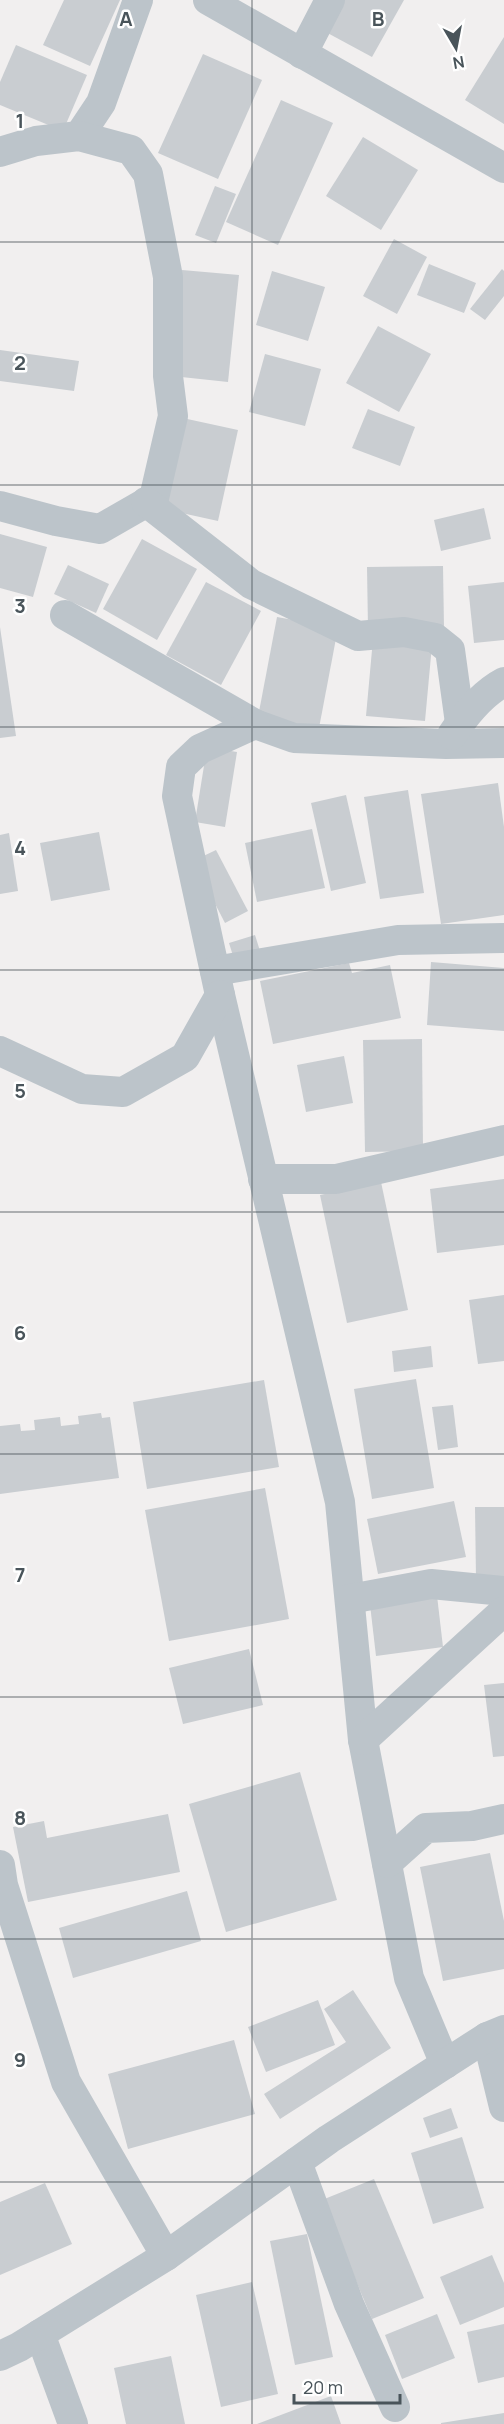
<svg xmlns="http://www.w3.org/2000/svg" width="504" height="2424" font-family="Manrope,sans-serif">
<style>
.building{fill:#c9cdd1}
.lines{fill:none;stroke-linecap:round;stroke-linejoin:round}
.street{stroke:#bcc4ca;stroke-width:30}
.grid{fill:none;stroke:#49545a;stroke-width:1.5;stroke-opacity:0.55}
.grid-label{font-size:20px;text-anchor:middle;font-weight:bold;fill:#49545a;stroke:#fff;stroke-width:5;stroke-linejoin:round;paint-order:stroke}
</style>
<rect width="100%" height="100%" fill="#f1efef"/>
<g class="building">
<polygon points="64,0 120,0 90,66 43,45"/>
<polygon points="338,0 404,0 372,57 322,30"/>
<polygon points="504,37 504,124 465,100"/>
<polygon points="16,45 87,75 63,131 0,105 0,82"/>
<polygon points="203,54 262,80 218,179 158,153"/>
<polygon points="281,100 333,123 278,245 226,222"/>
<polygon points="363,137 418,170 381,230 326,196"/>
<polygon points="215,186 236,194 216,243 195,235"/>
<polygon points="394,239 427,257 397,314 363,296"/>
<polygon points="429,264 476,283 464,313 417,295"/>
<polygon points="502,269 504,271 504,296 485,320 470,309"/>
<polygon points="182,270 239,275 228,382 172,376"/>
<polygon points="272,271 325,287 308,341 256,325"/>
<polygon points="378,326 431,354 399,412 346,383"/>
<polygon points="0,350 79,361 74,391 0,381"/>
<polygon points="265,354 321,369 305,426 249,412"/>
<polygon points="368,409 415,427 400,466 352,448"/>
<polygon points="178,417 238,430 218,521 159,508"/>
<polygon points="484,508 491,539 441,551 434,520"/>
<polygon points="0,534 47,547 33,597 0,588"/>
<polygon points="142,539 197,569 157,640 103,609"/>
<polygon points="68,565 109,584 96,613 54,594"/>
<polygon points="443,566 444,628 368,629 367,567"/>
<polygon points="206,582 261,611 221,685 166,655"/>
<polygon points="504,582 504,640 474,643 468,586"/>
<polygon points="277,617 338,628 319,728 258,717"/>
<polygon points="0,627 16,736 0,738"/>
<polygon points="373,639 432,645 425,721 366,716"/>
<polygon points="207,747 237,752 225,827 195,822"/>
<polygon points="498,783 504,827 504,915 441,924 421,794"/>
<polygon points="408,790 424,893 380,899 364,797"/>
<polygon points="346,795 366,883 331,891 311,803"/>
<polygon points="312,829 325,888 257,902 245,843"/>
<polygon points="99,832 110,890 51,901 40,843"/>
<polygon points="9,833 18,891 0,894 0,835"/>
<polygon points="216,850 248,911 225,923 193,861"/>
<polygon points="255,935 260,951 234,959 229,943"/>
<polygon points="431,962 504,968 504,1031 427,1025"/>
<polygon points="349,963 352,973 390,965 401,1018 273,1044 260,981"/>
<polygon points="422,1039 423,1151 365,1152 363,1040"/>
<polygon points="344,1056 353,1103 306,1112 297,1065"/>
<polygon points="504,1179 504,1245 437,1253 430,1189"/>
<polygon points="381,1182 408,1310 347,1323 320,1195"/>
<polygon points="504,1295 504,1361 478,1364 469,1300"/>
<polygon points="431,1346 433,1367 394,1372 392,1351"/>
<polygon points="416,1379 434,1488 372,1499 354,1389"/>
<polygon points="264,1380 279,1467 147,1489 133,1402"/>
<polygon points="453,1405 458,1447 438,1450 432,1407"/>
<polygon points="101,1413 102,1418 110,1417 119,1478 0,1494 0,1426 20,1424 21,1431 35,1430 34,1420 60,1417 61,1426 79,1424 78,1416"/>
<polygon points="265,1488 289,1619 169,1641 145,1510"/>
<polygon points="454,1501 466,1557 378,1574 367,1519"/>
<polygon points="475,1507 504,1507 504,1578 476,1578"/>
<polygon points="436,1587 443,1647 376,1656 369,1596"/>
<polygon points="249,1649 263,1705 183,1724 169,1668"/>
<polygon points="504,1683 504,1756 493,1757 484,1685"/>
<polygon points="300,1772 337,1900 226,1932 189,1804"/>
<polygon points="168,1814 180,1872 28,1902 13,1827 44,1821 47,1838"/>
<polygon points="490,1853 504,1921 504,1969 443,1981 420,1867"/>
<polygon points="187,1891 201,1941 73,1978 59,1928"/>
<polygon points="353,1990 391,2048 280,2119 264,2094 346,2042 324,2009"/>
<polygon points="318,2000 335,2045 266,2072 248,2027"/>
<polygon points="234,2040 255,2114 128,2149 108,2074"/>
<polygon points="451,2108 458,2128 430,2138 423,2118"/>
<polygon points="462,2137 484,2208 433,2224 411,2153"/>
<polygon points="374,2179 424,2298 372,2319 322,2200"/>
<polygon points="45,2183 72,2244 0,2275 0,2202"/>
<polygon points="307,2234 333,2357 295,2365 270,2241"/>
<polygon points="492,2255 504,2283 504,2307 460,2325 440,2277"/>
<polygon points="252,2282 278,2394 221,2407 196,2295"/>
<polygon points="437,2314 455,2358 402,2379 385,2335"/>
<polygon points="504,2324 504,2377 478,2383 467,2332"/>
<polygon points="171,2356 185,2424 126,2424 114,2368"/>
<polygon points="331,2396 341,2424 257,2424"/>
<polygon points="504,2413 504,2424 441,2424 441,2423"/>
</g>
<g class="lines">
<g class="street">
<polyline points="208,0 504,168"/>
<polyline points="302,54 330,0"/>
<polyline points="79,136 101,103 138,0"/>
<polyline points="0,152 36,141 79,136 131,150 148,174 168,277 168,376 173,416 154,498 100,529 56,521 0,506"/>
<polyline points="146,502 251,584 358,636 404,632 435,638 450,650 460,723"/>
<polyline points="65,615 255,724 294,738 446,744 504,743"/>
<polyline points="255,724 200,749 181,767 177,796 220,995 340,1502 363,1740 409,1978 445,2064"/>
<path d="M452,735C465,715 483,693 504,682"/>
<polyline points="215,971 398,940 504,938"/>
<polyline points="0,1051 82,1089 123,1092 185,1057 220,995"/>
<polyline points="263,1179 336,1179 504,1140"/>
<polyline points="350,1599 431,1584 504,1591"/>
<polyline points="363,1740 504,1611"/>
<polyline points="387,1863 426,1828 472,1826 504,1819"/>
<polyline points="0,1865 3,1885 66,2082 166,2256"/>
<polyline points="487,2037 504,2107"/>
<polyline points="297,2162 349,2304 395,2407"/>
<polyline points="40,2334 73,2424"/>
<polyline points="0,2356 19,2347 166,2256 329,2139 487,2037 504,2030"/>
</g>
</g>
<path class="grid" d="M252,0V2424M0,242H504M0,485H504M0,727H504M0,970H504M0,1212H504M0,1454H504M0,1697H504M0,1939H504M0,2182H504"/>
<g class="grid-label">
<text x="126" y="26">A</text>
<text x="378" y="26">B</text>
<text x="20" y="128">1</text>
<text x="20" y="370">2</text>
<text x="20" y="613">3</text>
<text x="20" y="855">4</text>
<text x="20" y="1098">5</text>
<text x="20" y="1340">6</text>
<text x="20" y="1582">7</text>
<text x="20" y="1825">8</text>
<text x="20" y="2067">9</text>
</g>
<g transform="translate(456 48) rotate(170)" stroke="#ffffff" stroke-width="4.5" paint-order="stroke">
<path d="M0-4.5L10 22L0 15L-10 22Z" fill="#49545a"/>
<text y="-9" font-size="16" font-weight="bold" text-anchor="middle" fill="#49545a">N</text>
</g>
<path d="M294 2394v9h106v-9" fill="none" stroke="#49545a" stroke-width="3"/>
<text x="303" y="2394" font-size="18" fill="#49545a" stroke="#ffffff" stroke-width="4.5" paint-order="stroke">20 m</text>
</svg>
